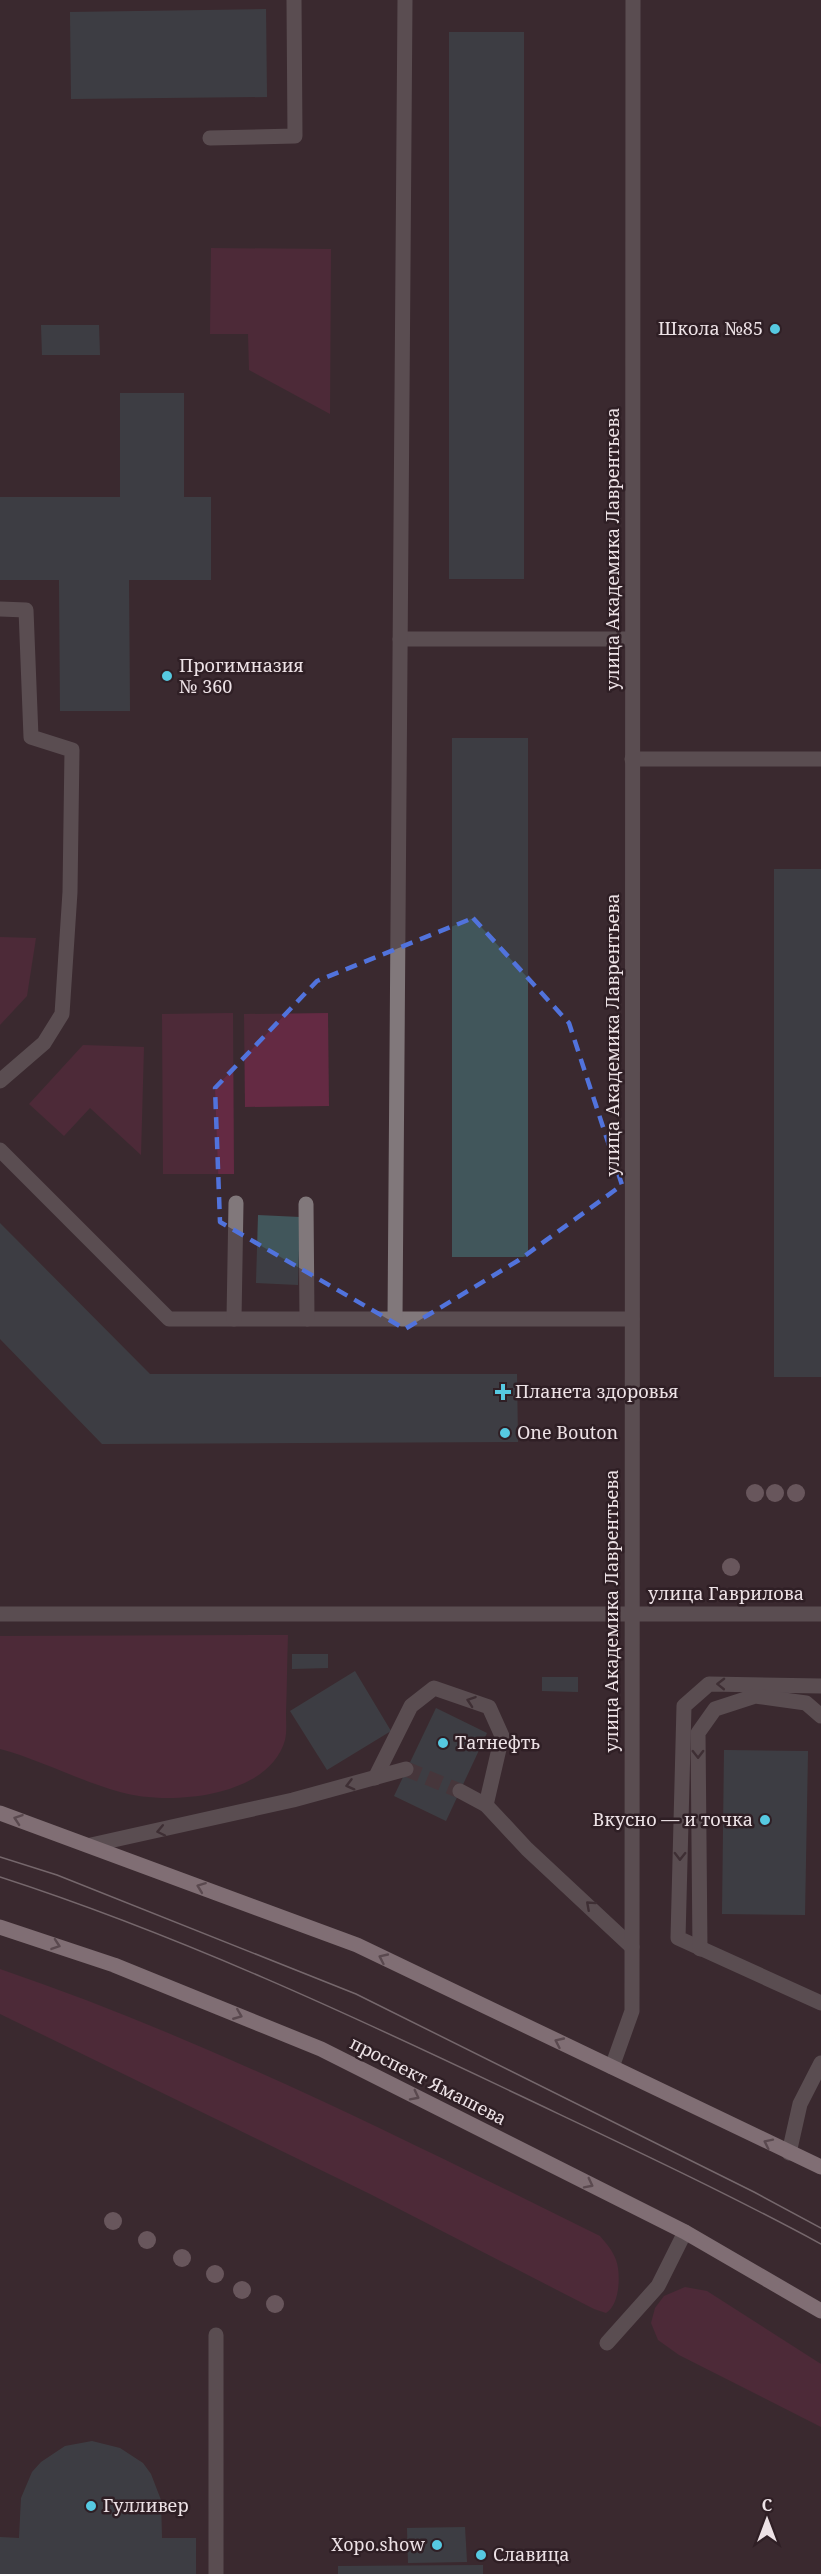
<svg xmlns="http://www.w3.org/2000/svg" width="821" height="2574" font-family="'Noto Serif',serif">
<style>
.green{fill:#642a43}
.building{fill:#41565b}
.lines{fill:none;stroke-linecap:round;stroke-linejoin:round}
.minor-tunnel{stroke:#55454a;stroke-width:15;stroke-dasharray:15 8;stroke-linecap:butt}
.minor{stroke:#81787b;stroke-width:15}
.major{stroke:#d4c1c7;stroke-width:15}
.tram{stroke:#bdb1b5;stroke-width:1.5}
.tree{fill:#a08c93}
.oneway{stroke:#44353a}
.oneway2{stroke:#827076}
.marked{fill:none;stroke:#5173dc;stroke-width:4.5;stroke-dasharray:12 8;stroke-linejoin:round}
.poi-dot{fill:#56c9e1;stroke:#2f1f25;stroke-width:2}
.labels{text-anchor:middle;stroke-width:5;stroke-linejoin:round;paint-order:stroke}
.poi-label{font-size:18px;fill:#ede2e6;stroke:#2f1f25;text-anchor:start}
.street-label{font-size:18px;fill:#ede2e6;stroke:#2f1f25}
</style>
<rect width="100%" height="100%" fill="#3a292f"/>
<g class="green">
<polygon points="211,248 331,249 330,414 249,370 248,334 210,334"/>
<polygon points="0,937 36,938 27,996 0,1025"/>
<polygon points="233,1013 234,1174 163,1174 162,1014"/>
<polygon points="328,1013 329,1106 245,1107 244,1014"/>
<polygon points="83,1045 144,1047 141,1155 90,1108 64,1136 29,1104"/>
<path d="M288,1635C287,1661 287,1687 286,1713C286,1721 287,1732 285,1740C269,1798 168,1806 120,1792C80,1781 41,1760 0,1749V1636Z"/>
<path d="M0,1969C208,2040 403,2139 600,2236C606,2243 613,2251 616,2260C621,2273 620,2305 606,2313L594,2309L370,2194L0,2014Z"/>
<polygon points="685,2287 707,2291 821,2364 821,2427 679,2355 658,2340 651,2323 655,2308 664,2296"/>
</g>
<g class="building">
<polygon points="266,9 267,97 71,99 70,12"/>
<rect x="449" y="32" width="75" height="547"/>
<polygon points="41,325 99,325 100,355 42,355"/>
<polygon points="120,393 184,393 184,497 211,497 211,580 129,580 130,711 60,711 59,580 0,580 0,497 120,497"/>
<rect x="452" y="738" width="76" height="519"/>
<rect x="774" y="869" width="47" height="508"/>
<polygon points="258,1215 300,1217 298,1285 256,1283"/>
<polygon points="0,1223 150,1374 517,1374 518,1442 102,1444 0,1339"/>
<polygon points="292,1654 328,1654 328,1668 292,1669"/>
<polygon points="355,1671 391,1731 327,1770 290,1711"/>
<polygon points="542,1677 578,1677 578,1692 542,1691"/>
<polygon points="436,1708 487,1733 446,1821 394,1796"/>
<polygon points="724,1750 808,1751 805,1915 722,1914"/>
<polygon points="92,2441 120,2448 143,2463 151,2474 161,2500 162,2538 196,2538 196,2574 0,2574 0,2537 19,2538 21,2498 32,2472 41,2462 65,2446"/>
<polygon points="465,2527 467,2562 408,2563 407,2528"/>
<polygon points="483,2565 483,2574 338,2574 338,2566"/>
</g>
<g class="lines">
<polyline class="minor-tunnel" points="406,1769 460,1791"/>
<g class="minor">
<polyline points="210,138 295,136 294,0"/>
<polyline points="0,609 26,610 31,737 72,750 70,892 62,1014 44,1043 0,1081"/>
<polyline points="400,639 632,639"/>
<polyline points="632,759 821,759"/>
<polyline points="0,1150 169,1319 632,1319"/>
<polyline points="306,1204 307,1319"/>
<polyline points="234,1319 236,1203"/>
<polyline points="395,1319 405,0"/>
<polyline points="0,1614 821,1614"/>
<polyline points="821,1686 709,1684 684,1706 678,1938 821,2003"/>
<polyline points="375,1778 411,1706 434,1688 489,1707 502,1736 486,1805"/>
<polyline points="460,1791 486,1805 527,1849 632,1947"/>
<polyline points="91,1845 293,1800 406,1769"/>
<polyline points="700,1949 698,1733 715,1709 755,1696 806,1703 821,1716"/>
<polyline points="612,2067 632,2011 633,0"/>
<polyline points="789,2153 800,2104 821,2063"/>
<polyline points="216,2335 216,2574"/>
<polyline points="607,2343 658,2286 685,2232"/>
</g>
<g class="major">
<polyline points="0,1813 357,1945 821,2167"/>
<polyline points="0,1927 114,1965 321,2049 685,2232 821,2311"/>
</g>
<g class="tram">
<polyline points="0,1857 57,1875 356,1994 754,2192 821,2228"/>
<path d="M0,1877C179,1935 351,2015 521,2096C622,2144 723,2191 821,2244"/>
</g>
</g>
<g class="tree">
<circle cx="755" cy="1493" r="9"/>
<circle cx="775" cy="1493" r="9"/>
<circle cx="796" cy="1493" r="9"/>
<circle cx="731" cy="1567" r="9"/>
<circle cx="113" cy="2221" r="9"/>
<circle cx="147" cy="2240" r="9"/>
<circle cx="182" cy="2258" r="9"/>
<circle cx="215" cy="2274" r="9"/>
<circle cx="242" cy="2290" r="9"/>
<circle cx="275" cy="2304" r="9"/>
</g>
<defs><path id="oneway-chevron" d="M-2-3.5L2.5 0L-2 3.5" fill="none" stroke-width="1.6" stroke-linecap="round" stroke-linejoin="round" transform="scale(1.5)"/></defs>
<g class="oneway">
<use href="#oneway-chevron" transform="translate(721 1684) rotate(-179)"/>
<use href="#oneway-chevron" transform="translate(471 1701) rotate(-161)"/>
<use href="#oneway-chevron" transform="translate(698 1754) rotate(89)"/>
<use href="#oneway-chevron" transform="translate(350 1785) rotate(165)"/>
<use href="#oneway-chevron" transform="translate(161 1831) rotate(168)"/>
<use href="#oneway-chevron" transform="translate(680 1856) rotate(91)"/>
<use href="#oneway-chevron" transform="translate(590 1905) rotate(-138)"/>
</g>
<g class="oneway2">
<use href="#oneway-chevron" transform="translate(18 1819) rotate(-161)"/>
<use href="#oneway-chevron" transform="translate(201 1887) rotate(-159)"/>
<use href="#oneway-chevron" transform="translate(56 1945) rotate(19)"/>
<use href="#oneway-chevron" transform="translate(383 1958) rotate(-155)"/>
<use href="#oneway-chevron" transform="translate(238 2015) rotate(22)"/>
<use href="#oneway-chevron" transform="translate(559 2042) rotate(-155)"/>
<use href="#oneway-chevron" transform="translate(415 2096) rotate(27)"/>
<use href="#oneway-chevron" transform="translate(768 2143) rotate(-154)"/>
<use href="#oneway-chevron" transform="translate(589 2184) rotate(27)"/>
</g>
<path d="M0 0H821V2574H0ZM473,918L569,1023L622,1185L519,1260L405,1329L220,1222L215,1088L317,981Z" fill="#3a292f" fill-opacity=".55" fill-rule="evenodd"/>
<path class="marked" d="M473,918L569,1023L622,1185L519,1260L405,1329L220,1222L215,1088L317,981Z"/>
<g class="poi-dot">
<circle cx="775" cy="329" r="6"/>
<circle cx="167" cy="676" r="6"/>
<path d="M500 1383h6v6h6v6h-6v6h-6v-6h-6v-6h6z"/>
<circle cx="505" cy="1433" r="6"/>
<circle cx="443" cy="1743" r="6"/>
<circle cx="765" cy="1820" r="6"/>
<circle cx="91" cy="2506" r="6"/>
<circle cx="437" cy="2545" r="6"/>
<circle cx="481" cy="2555" r="6"/>
</g>
<g class="labels">
<g class="poi-label">
<text x="763" y="335" text-anchor="end">Школа №85</text>
<text x="179" y="672">Прогимназия<tspan x="179" dy="21">№ 360</tspan></text>
<text x="515" y="1398">Планета здоровья</text>
<text x="517" y="1439">One Bouton</text>
<text x="455" y="1749">Татнефть</text>
<text x="753" y="1826" text-anchor="end">Вкусно — и точка</text>
<text x="103" y="2512">Гулливер</text>
<text x="425" y="2551" text-anchor="end">Xopo.show</text>
<text x="493" y="2561">Славица</text>
</g>
<g class="street-label">
<text transform="translate(613 549) rotate(-90)" y="6">улица Академика Лаврентьева</text>
<text transform="translate(613 1035) rotate(-90)" y="6">улица Академика Лаврентьева</text>
<text x="726" y="1600">улица Гаврилова</text>
<text transform="translate(612 1611) rotate(-90)" y="6">улица Академика Лаврентьева</text>
<text transform="translate(428 2081) rotate(27)" y="6">проспект Ямашева</text>
</g>
</g>
<g transform="translate(767 2520)" stroke="#2f1f25" stroke-width="4.5" paint-order="stroke">
<path d="M0-4.5L10 22L0 15L-10 22Z" fill="#ede2e6"/>
<text y="-9" font-size="16" font-weight="bold" text-anchor="middle" fill="#ede2e6">С</text>
</g>
</svg>
